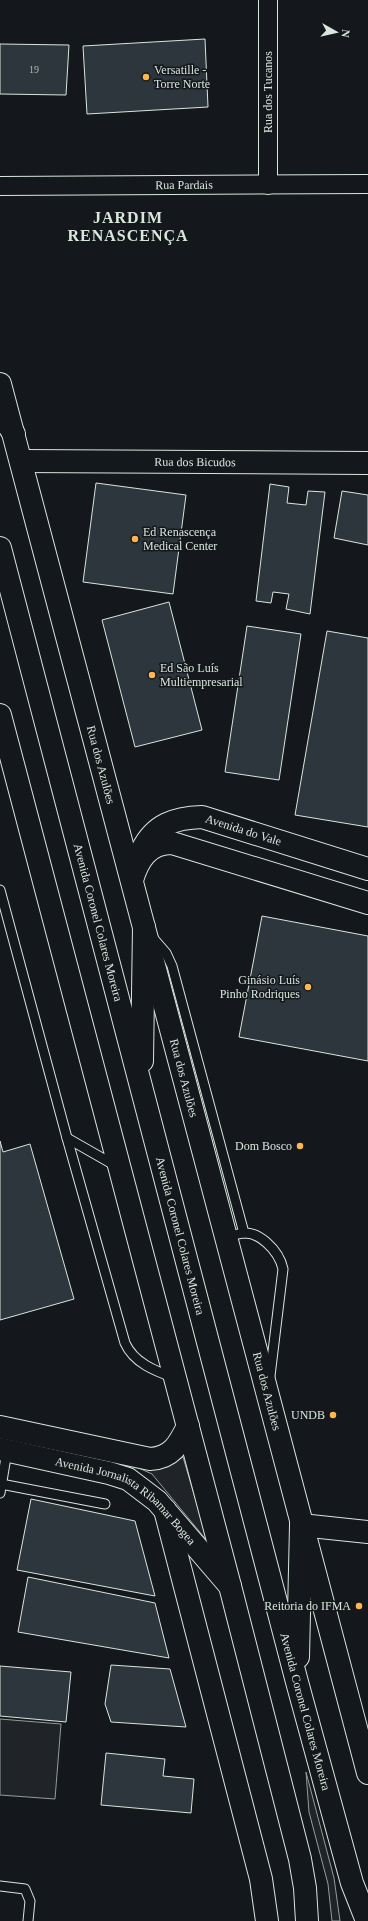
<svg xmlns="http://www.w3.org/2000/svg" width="368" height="1921" font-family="Georgia,serif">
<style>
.green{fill:#202428;stroke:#939e99}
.building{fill:#2c363c;stroke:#d8e6dc}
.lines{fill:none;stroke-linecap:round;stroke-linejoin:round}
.service-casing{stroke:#d8e6dc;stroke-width:11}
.minor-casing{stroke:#d8e6dc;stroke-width:20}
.tertiary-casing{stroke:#d8e6dc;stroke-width:24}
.secondary-casing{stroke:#d8e6dc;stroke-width:24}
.primary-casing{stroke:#d8e6dc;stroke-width:24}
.service{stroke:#14181c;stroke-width:9}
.minor{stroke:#14181c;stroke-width:18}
.tertiary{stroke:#14181c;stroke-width:22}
.secondary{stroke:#14181c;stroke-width:22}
.primary{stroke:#14181c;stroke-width:22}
.poi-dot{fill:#ffb74d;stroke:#14181c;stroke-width:1.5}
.labels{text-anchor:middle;stroke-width:3;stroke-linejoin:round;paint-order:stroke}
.number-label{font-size:10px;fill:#adbab4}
.poi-label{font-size:12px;fill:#d8e6dc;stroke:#14181c;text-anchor:end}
.street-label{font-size:12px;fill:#d8e6dc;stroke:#14181c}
.district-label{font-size:16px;font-weight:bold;letter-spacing:1px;fill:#d8e6dc;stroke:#14181c}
</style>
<rect width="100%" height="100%" fill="#14181c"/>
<g class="green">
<polygon points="114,1457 167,1467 183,1457 208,1542 152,1474"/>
<polygon points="0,1719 61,1724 55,1799 0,1795"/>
<polygon points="306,1772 334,1878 340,1921 332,1921 328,1884 309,1812"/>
</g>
<g class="building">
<polygon points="205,39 208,107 87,114 83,46"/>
<polygon points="0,44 69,45 66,95 0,94"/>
<polygon points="96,483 186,495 173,594 83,582"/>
<polygon points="270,484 289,487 287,503 306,505 308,491 325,492 310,614 286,609 289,594 273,592 271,603 256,601"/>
<polygon points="342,491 368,495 368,545 334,538"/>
<polygon points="169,602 202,730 135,747 102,620"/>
<polygon points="247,626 301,634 279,780 225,772"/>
<polygon points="327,631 368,638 368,827 295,815"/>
<polygon points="262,916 368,936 368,1061 239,1037"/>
<polygon points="0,1141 3,1152 30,1144 74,1299 0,1320"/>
<polygon points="31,1499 135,1521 155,1596 17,1570"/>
<polygon points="28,1577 155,1603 169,1658 18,1632"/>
<polygon points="111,1665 170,1669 186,1727 111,1722 105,1704"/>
<polygon points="0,1666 71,1672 66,1722 0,1716"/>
<polygon points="106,1753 165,1759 163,1776 194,1779 191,1813 101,1805"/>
</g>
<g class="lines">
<g class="service-casing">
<g id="service">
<path d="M0,890L67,1138L125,1343C134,1363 155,1371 175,1378"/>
<polyline points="153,938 166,953 172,966 244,1233"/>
<polyline points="67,1138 116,1166"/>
<path d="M238,1234C258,1228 279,1251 283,1269L270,1376"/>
<polyline points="1,1484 105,1504"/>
<polyline points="0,1493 7,1451"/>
<polyline points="0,1886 25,1889 30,1901 28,1921"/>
</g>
</g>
<g class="minor-casing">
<g id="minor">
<polyline points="268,0 268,185"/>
<path id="s1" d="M0,186L368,184"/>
</g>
</g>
<g class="tertiary-casing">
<g id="tertiary">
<polyline points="165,1510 261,1879 267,1921"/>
<polyline points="301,1525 368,1532"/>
</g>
</g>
<g class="secondary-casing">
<g id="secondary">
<path id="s2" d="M0,384L368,1773"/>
<path id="s3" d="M21,461L368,463"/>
<path id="s4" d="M142,850C155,824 175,818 202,817L368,869"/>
<path d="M132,880C138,860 148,843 172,843L368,903"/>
<path d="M0,1427L150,1459C172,1458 179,1444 188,1426"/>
<path id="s5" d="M0,1449L109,1473L128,1479L157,1501L230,1586"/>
</g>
</g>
<g class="primary-casing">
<g id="primary">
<polyline points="0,413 14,434"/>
<path id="s6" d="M0,548L297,1682L352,1883L367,1921"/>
<polyline points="0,715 230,1586 300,1859 305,1888 307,1921"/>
<polyline points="142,1061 144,927"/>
<polyline points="298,1657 301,1525"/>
</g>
</g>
<use href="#service" class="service"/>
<use href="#minor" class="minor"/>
<use href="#tertiary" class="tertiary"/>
<use href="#secondary" class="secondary"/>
<use href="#primary" class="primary"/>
</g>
<g class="poi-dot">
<circle cx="146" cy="77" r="4"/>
<circle cx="135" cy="539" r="4"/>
<circle cx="152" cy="675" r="4"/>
<circle cx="308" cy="987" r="4"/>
<circle cx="300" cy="1146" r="4"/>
<circle cx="333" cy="1415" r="4"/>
<circle cx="359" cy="1606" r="4"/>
</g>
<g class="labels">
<g class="number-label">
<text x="34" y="73">19</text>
</g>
<g class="poi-label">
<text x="154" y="74" text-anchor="start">Versatille -<tspan x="154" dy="14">Torre Norte</tspan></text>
<text x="143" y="536" text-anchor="start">Ed Renascença<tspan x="143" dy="14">Medical Center</tspan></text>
<text x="160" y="672" text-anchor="start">Ed São Luís<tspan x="160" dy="14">Multiempresarial</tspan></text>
<text x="300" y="984">Ginásio Luís<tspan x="300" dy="14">Pinho Rodriques</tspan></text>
<text x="292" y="1150">Dom Bosco</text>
<text x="325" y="1419">UNDB</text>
<text x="351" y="1610">Reitoria do IFMA</text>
</g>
<g class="street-label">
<text transform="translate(268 92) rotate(-90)" y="4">Rua dos Tucanos</text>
<text dy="4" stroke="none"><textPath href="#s1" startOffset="184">Rua Pardais</textPath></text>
<text dy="4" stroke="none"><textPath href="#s3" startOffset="174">Rua dos Bicudos</textPath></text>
<text dy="4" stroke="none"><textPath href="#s2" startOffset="394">Rua dos Azulões</textPath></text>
<text dy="4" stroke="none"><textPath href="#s4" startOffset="116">Avenida do Vale</textPath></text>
<text dy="4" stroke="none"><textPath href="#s6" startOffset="387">Avenida Coronel Colares Moreira</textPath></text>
<text dy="4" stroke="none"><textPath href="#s2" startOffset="718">Rua dos Azulões</textPath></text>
<text dy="4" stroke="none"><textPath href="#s6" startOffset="711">Avenida Coronel Colares Moreira</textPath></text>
<text dy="4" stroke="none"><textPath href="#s2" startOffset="1042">Rua dos Azulões</textPath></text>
<text dy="4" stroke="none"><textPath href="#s5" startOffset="140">Avenida Jornalista Ribamar Bogea</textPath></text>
<text dy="4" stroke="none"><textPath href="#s6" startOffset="1203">Avenida Coronel Colares Moreira</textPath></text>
</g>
<g class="district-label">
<text x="128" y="223">JARDIM<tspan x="128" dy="18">RENASCENÇA</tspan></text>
</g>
</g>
<g transform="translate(336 32) rotate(98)" stroke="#14181c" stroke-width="3" paint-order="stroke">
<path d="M0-3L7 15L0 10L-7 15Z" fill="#d8e6dc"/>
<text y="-6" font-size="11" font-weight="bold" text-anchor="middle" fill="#d8e6dc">N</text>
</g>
</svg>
